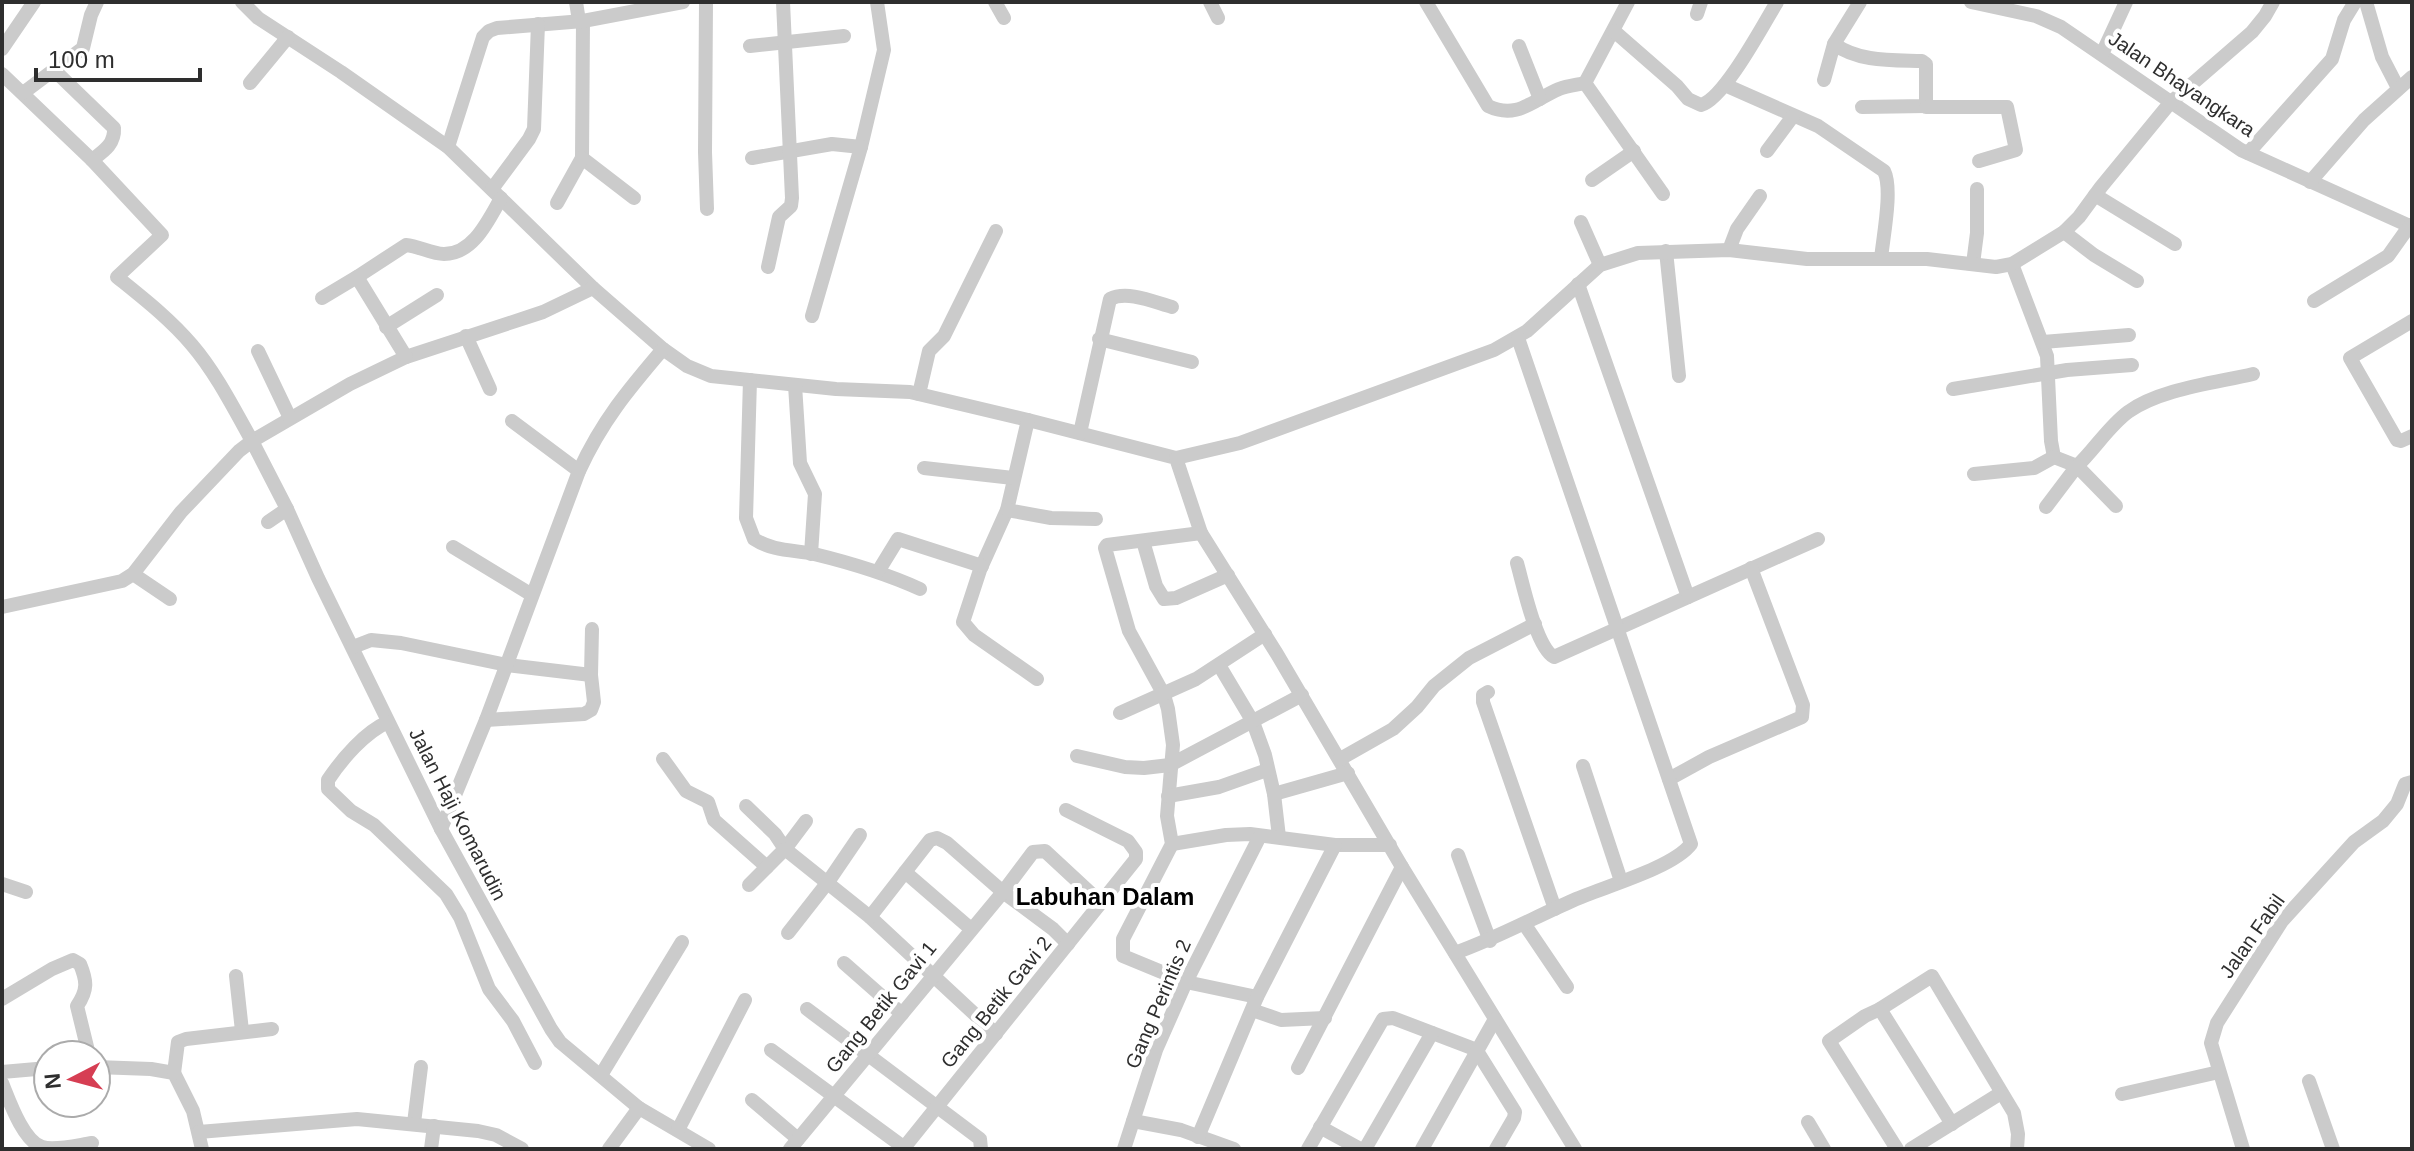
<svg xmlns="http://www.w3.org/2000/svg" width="2414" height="1151" font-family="Arial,sans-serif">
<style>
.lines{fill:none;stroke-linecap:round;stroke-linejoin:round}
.minor{stroke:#cbcbcb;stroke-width:14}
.labels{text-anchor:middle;stroke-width:8;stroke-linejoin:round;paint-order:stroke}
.street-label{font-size:20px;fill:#2e2e2e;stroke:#fff}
.quarter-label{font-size:24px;font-weight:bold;fill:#000;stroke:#fff}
</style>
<rect width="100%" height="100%" fill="#fff"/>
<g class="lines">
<g class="minor">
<polyline points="242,2 258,18 341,72 448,147 593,288 663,349 687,366 711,376 836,389 910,392 1028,420 1176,458 1201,533 1277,654 1402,867 1575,1149"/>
<polyline points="576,2 579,21"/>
<polyline points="706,2 705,152 707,209"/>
<polyline points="995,2 1004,18"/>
<polyline points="1210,2 1218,18"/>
<path d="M1426,2L1488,106C1517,120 1533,100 1559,89C1567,86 1576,85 1585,83"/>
<polyline points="1628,2 1585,83 1663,194"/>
<polyline points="1971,2 2036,16 2061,27 2241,150 2412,227"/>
<polyline points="2366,2 2382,57 2398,88"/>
<polyline points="1697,14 1701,2"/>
<polyline points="583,21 582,158 634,198"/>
<path d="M1614,31L1677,86L1688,99L1701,105C1724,99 1763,25 1777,2"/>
<path d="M1834,44C1859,62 1891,60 1922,61L1926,64V106L1862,107"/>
<polyline points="750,46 844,36"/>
<polyline points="1519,46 1540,99"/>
<polyline points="2,49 34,2"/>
<polyline points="2102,54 2126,2"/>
<path d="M54,70L114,128C115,144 104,151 92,160"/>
<path d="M2,74L92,160L162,235L117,277C143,298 170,319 192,345C216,373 234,409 252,441L350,384L406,357L543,312L593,288"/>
<polyline points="1824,80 1834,44 1860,2"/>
<polyline points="250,83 288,37"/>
<path d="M1725,85L1818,126L1884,171C1893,189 1883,237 1881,259"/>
<polyline points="23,93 83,48 91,15 97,2"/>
<polyline points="1926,107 2007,107 2016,150 1979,161"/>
<polyline points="448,147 483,37 489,31 497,28 583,21 683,2"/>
<polyline points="861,147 884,50 877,2"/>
<polyline points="1767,151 1793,116"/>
<polyline points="2248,153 2332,59 2344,20 2355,2"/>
<polyline points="752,158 832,144 861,147 812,316"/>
<polyline points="1592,180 1634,151"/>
<polyline points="2310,182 2364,120 2412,77"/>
<polyline points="492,189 529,139 534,129 538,24"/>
<polyline points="2095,195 2175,244"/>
<polyline points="557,203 582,158"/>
<polyline points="1581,222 1600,265"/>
<polyline points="2064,232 2094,255 2137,281"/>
<polyline points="1729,250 1737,229 1760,196"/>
<polyline points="1666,251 1679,376"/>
<polyline points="1973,264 1977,233 1977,189"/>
<path d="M2012,264L2047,356L2051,441L2054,457L2077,466C2095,449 2108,427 2128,412C2160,389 2215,383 2253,374"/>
<polyline points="768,267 779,217 791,206 792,198 783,2"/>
<path d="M357,277L406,245C419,246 431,254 444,254C473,254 488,221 501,198"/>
<polyline points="322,298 357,277 406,357"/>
<polyline points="2314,301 2388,256 2410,225"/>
<polyline points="2412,321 2350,358 2397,440 2401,441 2412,436"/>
<polyline points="386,327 437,295"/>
<polyline points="466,336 490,389"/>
<polyline points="1099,339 1192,362"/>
<polyline points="2043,342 2129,335"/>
<polyline points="258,351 290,418"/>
<path d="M750,380L746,518L754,539C772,551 794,550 814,554C851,563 885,573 920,589"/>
<polyline points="795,385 800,463 815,494 811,554"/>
<polyline points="1953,389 2067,370 2132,365"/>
<polyline points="919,394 929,351 944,336 996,231"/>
<polyline points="1028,420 1007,510 980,570 963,622 974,635 1037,679"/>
<polyline points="512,421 579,471"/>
<path d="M1080,433L1110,299C1127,290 1154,302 1172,307"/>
<polyline points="1176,458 1240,443 1494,350 1527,331 1600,265 1638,253 1729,250 1807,259 1927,259 1996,267 2012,264 2064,232 2079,217 2101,187 2170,103 2252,32 2265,16 2273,2"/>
<polyline points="924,468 1013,478"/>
<polyline points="1974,474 2034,468 2054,457"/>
<polyline points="2046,507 2077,466 2116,506"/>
<polyline points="1007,510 1051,518 1096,519"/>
<polyline points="268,522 287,509"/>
<polyline points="1201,533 1107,545 1105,548 1129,631 1164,695 1168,709 1173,745 1167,816 1172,844 1123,939 1123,956 1186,982 1257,997"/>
<polyline points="1143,541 1156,586 1164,599 1176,598 1228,575"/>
<polyline points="453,547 532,595"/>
<path d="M1517,563C1523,584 1536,647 1554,657L1688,597L1578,284"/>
<polyline points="879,570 898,539 982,566"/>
<polyline points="133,574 170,599"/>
<polyline points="1688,597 1818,539"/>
<polyline points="2,607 122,581 133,574 181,512 239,451 252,441 287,509 318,578 441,829 551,1029 560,1042 639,1108 709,1149"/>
<polyline points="353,647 371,640 401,643 507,665 591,675"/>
<polyline points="1219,665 1253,722 1265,755 1274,794 1348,773"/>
<polyline points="1488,692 1483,695 1483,702 1555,909"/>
<polyline points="1120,713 1196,679 1265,634"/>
<polyline points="486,720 584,714 591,710 594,702 591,675 592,629"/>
<path d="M388,722C365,732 342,759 328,780V789L351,811L374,825L446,894L460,917L489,989L513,1021L535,1063"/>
<polyline points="1077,756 1125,767 1144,768 1170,765 1302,695"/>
<polyline points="663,759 686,791 708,802 714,820 767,867"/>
<polyline points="1340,759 1393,729 1417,707 1434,686 1469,658 1535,624"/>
<polyline points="1583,766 1621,881"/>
<polyline points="1669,779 1709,757 1802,717 1803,705 1751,568"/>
<polyline points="1274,794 1279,837"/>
<polyline points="1168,796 1219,787 1267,770"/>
<polyline points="746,806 775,834 785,849 806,821"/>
<path d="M441,829L486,720L579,471C602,421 628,390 663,349"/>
<polyline points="1172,844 1226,835 1250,834 1335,845 1390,845"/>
<polyline points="1458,855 1490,941"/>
<polyline points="905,872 971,929"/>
<polyline points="2,884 26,892"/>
<polyline points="749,885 785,849 870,917 996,1034"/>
<polyline points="870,917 930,840 937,838 947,843 1003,892 1053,929 1068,944"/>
<polyline points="1525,925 1567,987"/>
<polyline points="788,933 828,882 860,835"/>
<path d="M1455,953C1497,938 1533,918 1574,900C1603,887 1673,868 1691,844L1518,338"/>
<polyline points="844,963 902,1014"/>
<polyline points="236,976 242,1031"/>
<path d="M2,999L52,969L73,960L80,964C87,981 88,990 77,1006L89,1055"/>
<polyline points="807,1009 980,1139 981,1149"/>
<polyline points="1880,1009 1932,976 2014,1113 2018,1134 2017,1149"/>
<polyline points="1252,1010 1281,1020 1325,1018"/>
<polyline points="771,1050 906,1149"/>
<polyline points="1477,1051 1515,1112 1514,1118 1496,1149"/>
<polyline points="96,1067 151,1069 174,1073 193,1111 202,1149"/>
<polyline points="1298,1068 1402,867"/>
<polyline points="2,1072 48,1068"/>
<polyline points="174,1073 178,1042 186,1039 272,1029"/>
<polyline points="601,1075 682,942"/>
<polyline points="2309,1081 2333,1149"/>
<path d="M2,1083C9,1100 23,1141 42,1147C55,1151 78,1145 92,1143"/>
<polyline points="2122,1094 2219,1072"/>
<polyline points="752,1100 798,1139"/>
<polyline points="1133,1121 1181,1130 1234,1149"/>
<polyline points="1808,1122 1824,1149"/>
<polyline points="414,1123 421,1067"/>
<polyline points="1320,1127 1360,1149"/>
<polyline points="678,1130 745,1000"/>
<polyline points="199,1132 357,1119 478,1131 496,1135 522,1149"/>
<polyline points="1198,1137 1257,997 1335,845"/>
<polyline points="431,1149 434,1126"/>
<polyline points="609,1149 639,1108"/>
<polyline points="790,1149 1003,892 1033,852 1045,851 1100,902"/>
<polyline points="903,1149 1136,859 1136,852 1128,841 1066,810"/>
<polyline points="1124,1149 1156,1050 1186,982 1260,836"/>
<polyline points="1308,1149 1383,1019 1393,1018 1477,1050"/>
<polyline points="1365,1149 1432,1033"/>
<polyline points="1422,1149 1495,1019"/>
<polyline points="1897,1149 1829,1041 1865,1016 1880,1009 1952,1124"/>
<polyline points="1911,1149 2001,1093"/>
<polyline points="2243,1149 2211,1043 2217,1023 2282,921 2354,842 2383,821 2397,804 2405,784 2412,782"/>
</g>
</g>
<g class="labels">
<g class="street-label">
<text transform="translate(2182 84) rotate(34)" y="7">Jalan Bhayangkara</text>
<text transform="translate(458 814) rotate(63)" y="7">Jalan Haji Komarudin</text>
<text transform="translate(2252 936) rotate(-55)" y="7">Jalan Fabil</text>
<text transform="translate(996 1002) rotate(-51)" y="7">Gang Betik Gavi 2</text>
<text transform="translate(1158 1004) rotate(-67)" y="7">Gang Perintis 2</text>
<text transform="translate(881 1007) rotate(-51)" y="7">Gang Betik Gavi 1</text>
</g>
<g class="quarter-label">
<text x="1105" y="905">Labuhan Dalam</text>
</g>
</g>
<rect width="2414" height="1151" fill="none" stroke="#2e2e2e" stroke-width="8"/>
<g transform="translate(72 1079) rotate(264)"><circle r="38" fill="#ffffff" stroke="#ababab" stroke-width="2"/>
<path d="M0-6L14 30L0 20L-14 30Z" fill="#d63e53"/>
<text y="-12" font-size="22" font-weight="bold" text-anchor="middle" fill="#2e2e2e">N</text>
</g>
<path d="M36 68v12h164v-12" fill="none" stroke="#2e2e2e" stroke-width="4"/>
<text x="48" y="68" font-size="24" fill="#2e2e2e" stroke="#ffffff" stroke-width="6" paint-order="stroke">100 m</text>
</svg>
